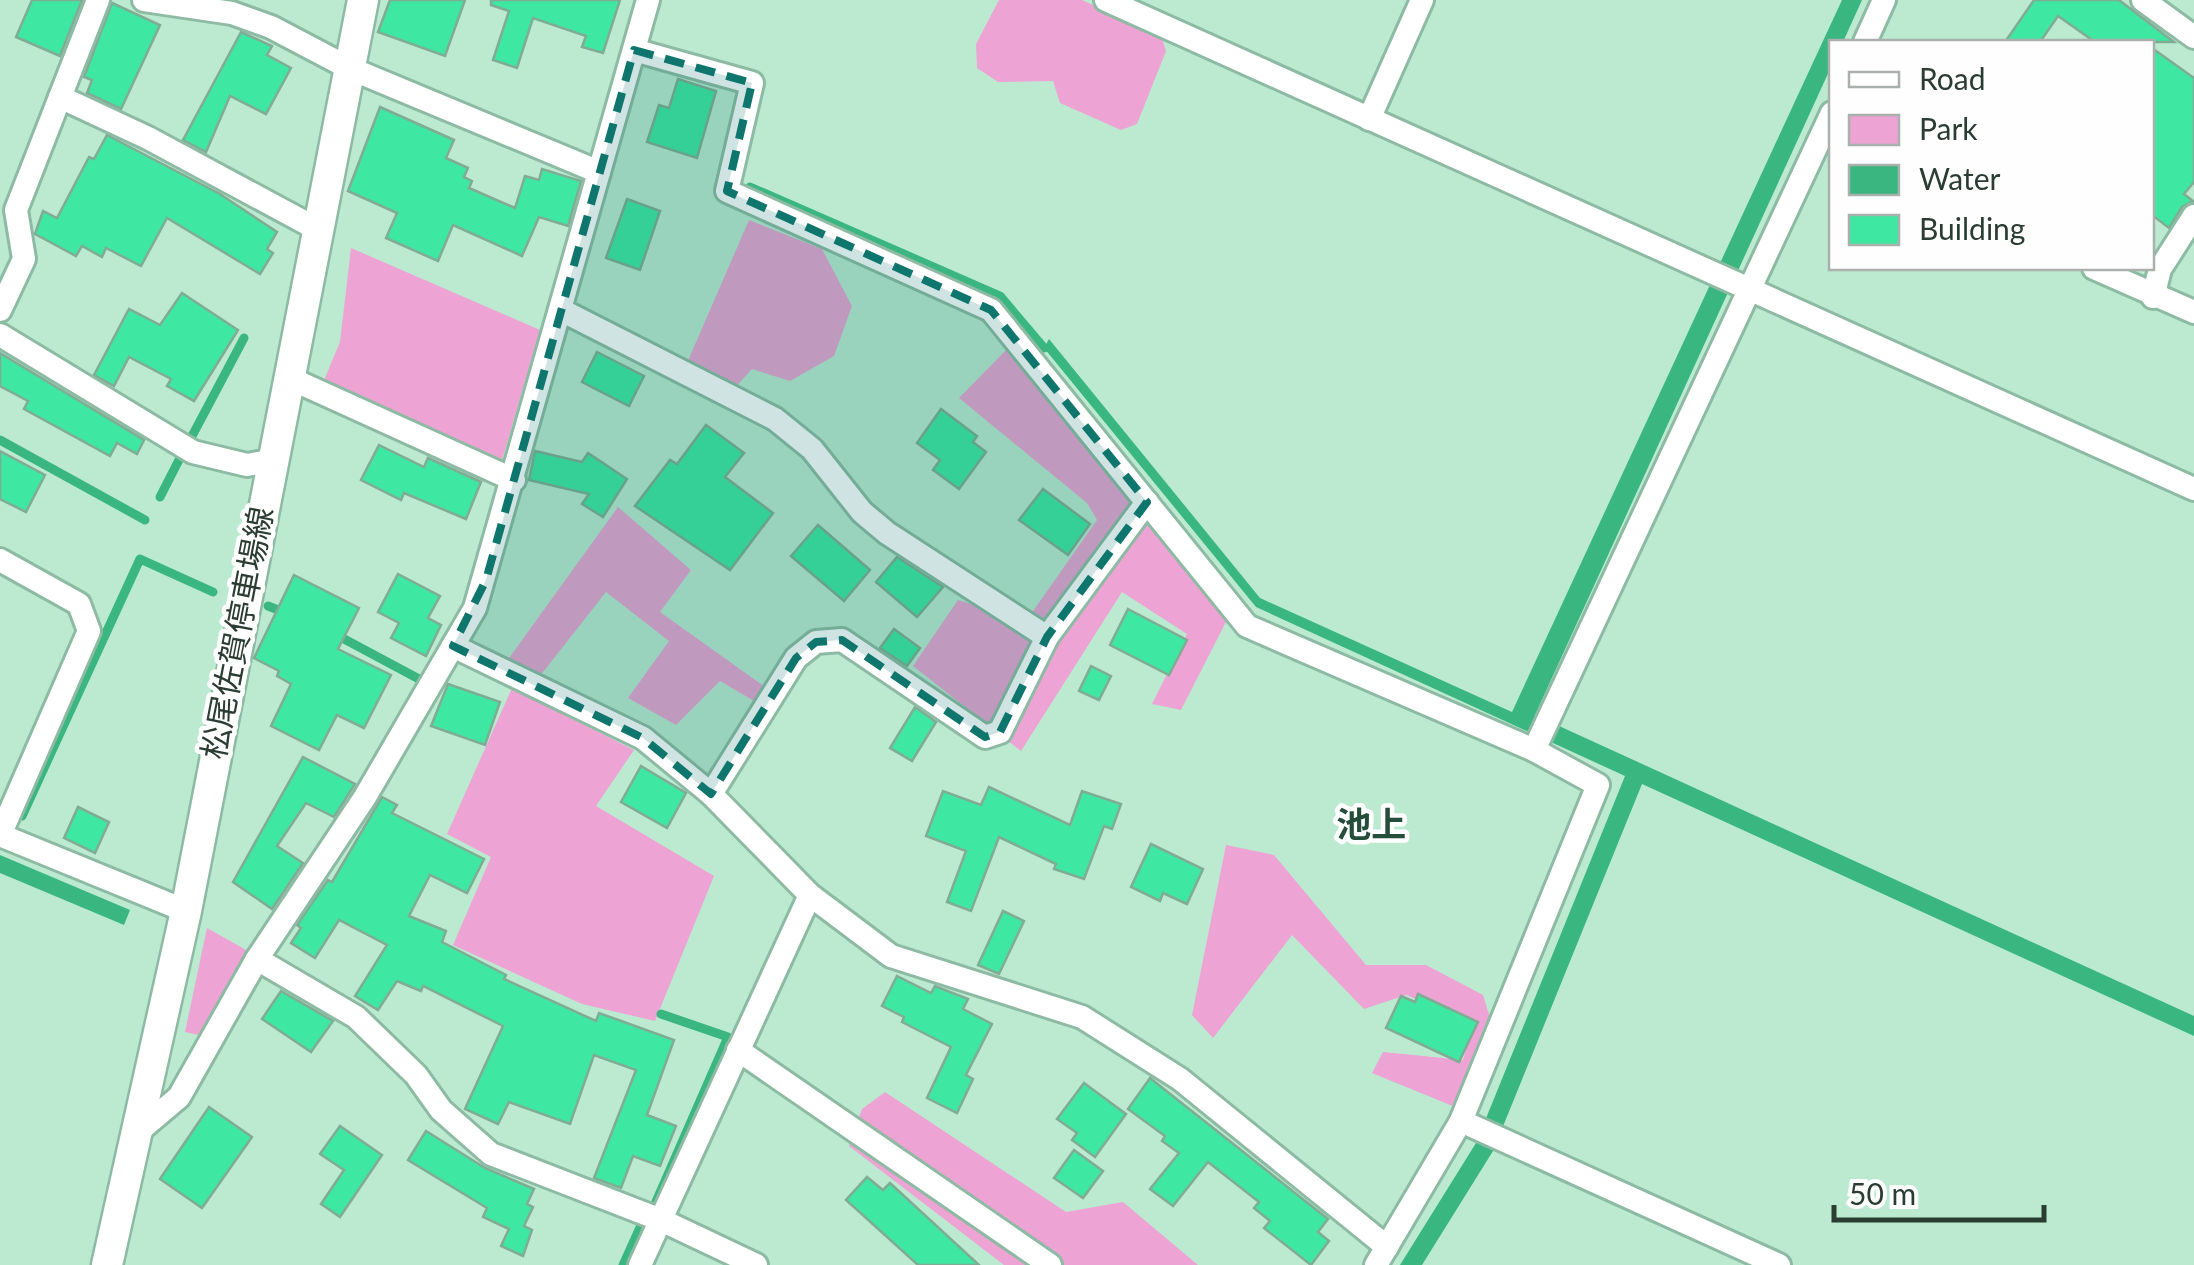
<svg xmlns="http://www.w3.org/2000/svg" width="2194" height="1265" font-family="Lato,'Noto Sans JP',sans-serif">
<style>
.green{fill:#eda3d3}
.water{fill:#3ab681}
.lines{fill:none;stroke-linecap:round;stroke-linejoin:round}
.stream{stroke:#3ab681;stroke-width:9}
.building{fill:#3ee7a2;stroke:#80ac95;stroke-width:2.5}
.street-casing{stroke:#8dbaa2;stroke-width:28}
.secondary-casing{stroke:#8dbaa2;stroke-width:35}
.street{stroke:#fff;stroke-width:22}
.secondary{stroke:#fff;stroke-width:30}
.marked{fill:#0f766e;fill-opacity:0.2;stroke:#0f766e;stroke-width:8;stroke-dasharray:20 12;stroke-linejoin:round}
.labels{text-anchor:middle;stroke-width:9;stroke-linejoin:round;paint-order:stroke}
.street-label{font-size:32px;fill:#2b3d33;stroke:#fefefe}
.neighbourhood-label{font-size:35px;font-weight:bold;fill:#254e3a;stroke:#fefefe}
</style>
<rect width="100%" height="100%" fill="#bcead1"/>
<g class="green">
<polygon points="999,0 1082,0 1161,35 1166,51 1137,124 1121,130 1060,103 1053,81 998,82 977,68 976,44"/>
<polygon points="749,220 822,249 852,306 834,356 790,381 752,369 732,391 687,363"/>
<polygon points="351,248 540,330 500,467 322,385 340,342"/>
<polygon points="1008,348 1227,620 1181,710 1152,704 1187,634 1122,592 1021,751 913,666 958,600 1026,621 1097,520 1087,503 959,398"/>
<polygon points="618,507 691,570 660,612 768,689 759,704 720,681 676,725 628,698 669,641 606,592 540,676 507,661"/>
<polygon points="512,688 634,750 596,806 714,876 655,1021 582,1004 453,945 491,857 447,834"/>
<polygon points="1226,845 1274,855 1366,965 1426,965 1483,995 1491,1021 1455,1107 1372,1073 1383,1052 1463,1060 1474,1022 1406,995 1364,1009 1292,935 1213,1038 1192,1015"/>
<polygon points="207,928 248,951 203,1036 185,1032"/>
<polygon points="885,1092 1066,1212 1123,1202 1198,1265 1004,1265 849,1146 862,1109"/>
</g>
<g class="water">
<polygon points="1842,0 1862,0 1843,42 1832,42 1831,67 1535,715 2194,1016 2194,1036 1642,784 1493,1151 1422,1265 1400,1265 1476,1143 1625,776 1256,607 1044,348 1049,339 1260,598 1512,712"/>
<polygon points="0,855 130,910 124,925 0,873"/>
</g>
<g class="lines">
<g class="stream">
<polyline points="750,187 1000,296 1044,348"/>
<polyline points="191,438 244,338"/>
<polyline points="0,440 145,520"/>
<polyline points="160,497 181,456"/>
<polyline points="268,606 286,613"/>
<polyline points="333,633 419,679"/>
<polyline points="22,816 140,559 213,592"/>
<polyline points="655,1204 728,1037 661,1014"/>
<polyline points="623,1265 642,1223"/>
</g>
</g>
<g class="building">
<polygon points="32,0 82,0 60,56 16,37"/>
<polygon points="390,0 465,0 445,56 378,32"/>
<polygon points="491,0 620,0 603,53 582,47 586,36 533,18 517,68 493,60 509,11 491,5"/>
<polygon points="2034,0 2119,0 2174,42 2095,42 2058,16 2040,42 2005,42"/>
<polygon points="112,3 160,25 121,109 87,93 92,80 84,77"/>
<polygon points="241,32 272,46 267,55 291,68 266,114 230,96 206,152 183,140"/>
<polygon points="2152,48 2194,78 2194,182 2184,194 2193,201 2182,207 2169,228 2152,215"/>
<polygon points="678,79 716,91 697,158 647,142 659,105 669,108"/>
<polygon points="380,107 454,140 446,158 468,168 464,177 472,181 469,188 515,208 525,176 539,180 542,169 581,181 568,226 539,217 522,256 453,225 438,261 386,238 397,213 348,191"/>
<polygon points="107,135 220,194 277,232 267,249 273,253 260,274 167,218 141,266 106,248 102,257 82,246 76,256 35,234 43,211 57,218 89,157 94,159"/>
<polygon points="627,199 660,211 640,270 606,258"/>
<polygon points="182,293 238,330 194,401 167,386 171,379 129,357 114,386 94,375 129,309 160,325"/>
<polygon points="597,352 644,376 629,406 582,382"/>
<polygon points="0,353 144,440 137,454 117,443 110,456 24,409 28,401 0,386"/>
<polygon points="941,409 977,436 973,442 986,452 959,489 933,470 940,460 917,443"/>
<polygon points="706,425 744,453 725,477 773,513 730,570 635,506 670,460 677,464"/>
<polygon points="379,445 424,467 428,458 481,482 466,519 404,493 401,500 361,480"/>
<polygon points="0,451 45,475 26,512 0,499"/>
<polygon points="535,451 582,462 588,453 627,479 603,517 582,504 589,494 529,480"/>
<polygon points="1043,489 1090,524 1068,555 1019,520"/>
<polygon points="818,525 870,570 844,601 791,556"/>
<polygon points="897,557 943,587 917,617 876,582"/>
<polygon points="398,574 440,596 428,618 441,625 426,656 391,638 399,623 378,612"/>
<polygon points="294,575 359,608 338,649 391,675 364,728 337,715 319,750 271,726 291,684 277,676 279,671 254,658"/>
<polygon points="1128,609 1187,640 1169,675 1110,645"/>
<polygon points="894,629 920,648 907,666 880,648"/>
<polygon points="1091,666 1111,676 1099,700 1079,691"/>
<polygon points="448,684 500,702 485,745 431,726"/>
<polygon points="915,707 936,722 912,761 890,748"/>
<polygon points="303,757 355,784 334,817 306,803 277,846 303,863 272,909 233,882"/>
<polygon points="641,766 686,793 667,828 621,802"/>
<polygon points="989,787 1070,825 1082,791 1121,804 1112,829 1104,826 1084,879 1054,869 1056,864 999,837 971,911 947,902 966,851 926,836 943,791 981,805"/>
<polygon points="382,797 397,805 392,813 484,859 467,893 430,875 409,916 446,931 442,942 506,975 504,979 596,1021 599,1013 674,1040 647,1115 676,1126 660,1166 633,1156 621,1188 594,1178 636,1070 594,1055 570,1124 509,1102 498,1124 465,1109 503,1026 423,986 421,991 397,981 378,1010 355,996 387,945 339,920 315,958 291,943 301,928 297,925 328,880 332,882"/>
<polygon points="78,807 109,822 95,853 64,838"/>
<polygon points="1151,844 1203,869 1187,904 1163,893 1160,901 1131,887"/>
<polygon points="1003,911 1024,921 999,974 978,965"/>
<polygon points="897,976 931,993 935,986 968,999 963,1009 992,1024 966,1075 973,1079 957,1113 927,1098 951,1047 902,1022 904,1017 882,1006"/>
<polygon points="281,991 333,1021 311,1052 262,1019"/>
<polygon points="1418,994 1478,1022 1459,1062 1386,1028 1401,996 1415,1002"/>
<polygon points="1150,1078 1328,1219 1318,1232 1329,1241 1311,1265 1264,1228 1270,1221 1254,1208 1259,1202 1208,1162 1173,1206 1150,1189 1179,1153 1162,1141 1165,1136 1128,1109"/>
<polygon points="1084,1083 1126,1114 1095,1157 1072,1140 1077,1133 1057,1119"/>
<polygon points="209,1107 252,1137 202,1208 160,1179"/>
<polygon points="340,1126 382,1155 340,1217 321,1204 344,1170 320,1154"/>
<polygon points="426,1131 485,1168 534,1189 527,1204 533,1207 524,1226 532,1230 523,1256 501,1246 509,1229 483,1217 487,1208 408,1160"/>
<polygon points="1074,1150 1103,1171 1083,1198 1054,1178"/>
<polygon points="867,1177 883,1190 890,1183 979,1265 918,1265 846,1200"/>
</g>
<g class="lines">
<g class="street-casing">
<g id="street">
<polyline points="144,0 232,13 271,27 349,68 599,172 648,0"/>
<polyline points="1106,0 2194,489"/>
<polyline points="2143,0 2194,37"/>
<polyline points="1865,42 1884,0"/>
<polyline points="634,50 752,83 727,191 991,310 1247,626 1534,750 1598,785 1461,1121 1376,1265"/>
<polyline points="60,97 148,138 317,229"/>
<polyline points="1369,119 1422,0"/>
<polyline points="2094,268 2194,312"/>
<polyline points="2153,297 2160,269 2194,216"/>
<polyline points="0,310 24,259 16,210 98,0"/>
<polyline points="561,310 775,419 812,449 862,512 887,533 1047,637 1147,502"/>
<polyline points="0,335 193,452 247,465 270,461"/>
<polyline points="287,377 514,480"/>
<polyline points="0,560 79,604 89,631 0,835"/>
<polyline points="453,646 643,738 711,794 810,895 891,956 1082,1017 1180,1079 1387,1247"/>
<polyline points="1534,750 1832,113"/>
<polyline points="711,794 796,658 816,642 842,640 985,737 1000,732 1047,637"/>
<polyline points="0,835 186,911"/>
<polyline points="257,959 356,1017 416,1075 441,1110 491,1154 661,1220 756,1265"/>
<polyline points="738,1050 1050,1265"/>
<polyline points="1461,1121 1779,1265"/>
<polyline points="140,1130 179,1097 257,959 365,797 475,608 599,172"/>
<polyline points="640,1265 810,895"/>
</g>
</g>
<g class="secondary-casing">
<polyline id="secondary" points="107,1265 186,911 363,0"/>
</g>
<use href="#street" class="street"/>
<use href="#secondary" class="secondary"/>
</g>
<path class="marked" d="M634,50L752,83L727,191L991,310L1147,502L1047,637L1000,732L985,737L842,640L816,642L796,658L711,794L643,738L453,646L486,580Z"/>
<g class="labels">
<g class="street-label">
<text transform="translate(238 633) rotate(-79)" y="11">松尾佐賀停車場線</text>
</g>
<g class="neighbourhood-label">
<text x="1371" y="837">池上</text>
</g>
</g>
<rect x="1829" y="40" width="325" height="230" fill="#fefefe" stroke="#aab1ad" stroke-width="2.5"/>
<rect x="1849" y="72" width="50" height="15" fill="#ffffff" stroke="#aab1ad" stroke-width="2.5"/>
<text x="1919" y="90" font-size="30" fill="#2b3d33">Road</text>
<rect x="1849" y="115" width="50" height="30" fill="#eda3d3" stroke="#aab1ad" stroke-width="2.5"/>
<text x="1919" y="140" font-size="30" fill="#2b3d33">Park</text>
<rect x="1849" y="165" width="50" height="30" fill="#3ab681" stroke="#aab1ad" stroke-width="2.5"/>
<text x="1919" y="190" font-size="30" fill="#2b3d33">Water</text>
<rect x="1849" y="215" width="50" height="30" fill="#3ee7a2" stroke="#aab1ad" stroke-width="2.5"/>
<text x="1919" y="240" font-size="30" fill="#2b3d33">Building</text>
<path d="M1834 1205v15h210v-15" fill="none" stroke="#2b3d33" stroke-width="5"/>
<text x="1849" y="1205" font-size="30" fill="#2b3d33" stroke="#fefefe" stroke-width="8" paint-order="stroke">50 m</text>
</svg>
